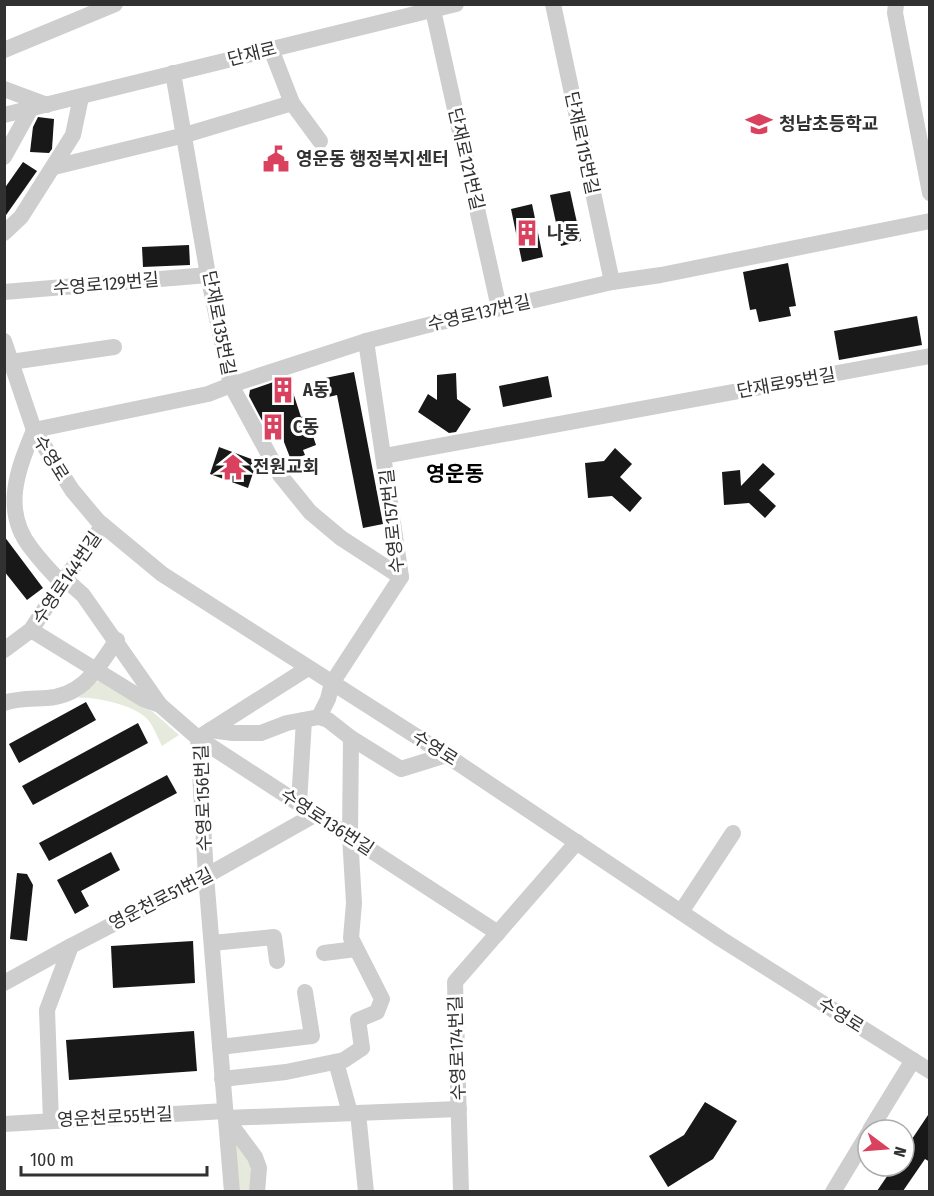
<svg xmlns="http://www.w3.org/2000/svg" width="934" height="1196" font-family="'Fira Sans Condensed','Noto Sans KR',sans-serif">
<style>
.green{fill:#e6eadd}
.building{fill:#181818}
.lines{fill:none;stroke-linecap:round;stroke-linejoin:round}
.minor{stroke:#cecece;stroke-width:16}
.labels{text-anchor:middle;stroke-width:6;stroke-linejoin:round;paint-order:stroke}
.street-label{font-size:18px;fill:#313131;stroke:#fff}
.poi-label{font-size:18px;font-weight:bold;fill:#313131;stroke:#fff;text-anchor:start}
.quarter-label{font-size:21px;font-weight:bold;fill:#000;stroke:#fff}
</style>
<rect width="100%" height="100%" fill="#fff"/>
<g class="green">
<path d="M99,680L153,712L179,735L162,746C158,738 154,728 149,721C138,706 95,696 78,698Z"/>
<polygon points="234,1137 249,1154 253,1191 239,1191"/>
</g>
<g class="building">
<polygon points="38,117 54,119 52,149 49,153 30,152 33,127"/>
<polygon points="23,162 37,171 4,218 4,189"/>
<polygon points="570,191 581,241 561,246 550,195"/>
<polygon points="532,204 543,257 522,262 511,209"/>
<polygon points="189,245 190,265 143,267 142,247"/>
<polygon points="788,263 796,306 789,307 791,316 759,322 756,309 750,310 743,272"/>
<polygon points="917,316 922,345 839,360 834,331"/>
<polygon points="354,372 383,524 363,528 337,395 320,399 316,380"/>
<polygon points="456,373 457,399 471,409 456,432 449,433 418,412 428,394 437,400 437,375"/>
<polygon points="548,376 552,397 503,407 499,386"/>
<polygon points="288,377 301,417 306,415 316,445 303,450 305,455 291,460 282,437 273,441 249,396 250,390"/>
<polygon points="219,447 257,461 248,488 210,474"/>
<polygon points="615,448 632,464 620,477 642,498 630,512 612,496 588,498 585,463 604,461"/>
<polygon points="763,463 775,474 759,490 776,506 765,518 749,503 724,505 722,472 740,470 741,486"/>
<polygon points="4,536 43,588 27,600 4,571"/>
<polygon points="86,702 96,720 19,763 9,744"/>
<polygon points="138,723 148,743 33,805 22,786"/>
<polygon points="167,775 177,793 49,861 39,843"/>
<polygon points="111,852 120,870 81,891 89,906 75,914 57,880"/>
<polygon points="17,873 27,874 33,885 27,941 10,939"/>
<polygon points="193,941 195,983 113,988 111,946"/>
<polygon points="194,1031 197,1071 69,1080 66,1040"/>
<polygon points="705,1102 737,1121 713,1159 668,1187 649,1156 684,1135"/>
<polygon points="930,1112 930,1162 925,1159 903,1191 877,1191 894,1166 904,1166 904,1151"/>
</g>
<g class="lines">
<g class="minor">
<polyline points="553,4 612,282"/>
<polyline points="896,4 895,13 930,193"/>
<polyline points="433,10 499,308"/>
<polyline points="271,49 292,103 320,141"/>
<polyline points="4,50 115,4"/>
<polyline points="173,73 208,275 231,385 280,475 310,512 341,538 401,577"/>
<polyline points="4,89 47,105"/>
<polyline points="4,115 456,4"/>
<polyline points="4,157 30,110"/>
<polyline points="54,167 185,135 292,103"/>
<polyline points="4,233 21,217 73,135 81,97"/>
<polyline points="4,292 208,275"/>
<polyline points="4,341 34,430 72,490 98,521 162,574 455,761 721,939 930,1071"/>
<polyline points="11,362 114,347"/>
<polyline points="384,456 930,356"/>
<polyline points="65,579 83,595 160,705 198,738 498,933"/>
<path d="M62,583C51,572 40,560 31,548C1,510 18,469 34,430L208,394L231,385L366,341L424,326L612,282L661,275L930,221"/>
<polyline points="31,630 143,699 160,705"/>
<polyline points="4,650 31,630 62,583 103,525"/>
<path d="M4,703C18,698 32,699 47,698C85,695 97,668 117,640"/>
<polyline points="319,717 328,699 332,683 401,577 366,341"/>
<polyline points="210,730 233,733 261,733 287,723 319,717 328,720 351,738 350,836 354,903 351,938 382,999 377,1012 358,1020 362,1048 344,1060 286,1072 222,1079"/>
<polyline points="351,738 401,769 446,755"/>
<polyline points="299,803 304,720"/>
<polyline points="681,912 733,833"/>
<polyline points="212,943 274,937 277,961"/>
<polyline points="324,953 356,949"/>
<polyline points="4,983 71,946 206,876 316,814"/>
<polyline points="220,1047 312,1036 305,992"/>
<polyline points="336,1062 350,1113"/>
<polyline points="358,1113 366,1192"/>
<polyline points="226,1118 459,1109"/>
<polyline points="226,1118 255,1157 259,1168 257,1192"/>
<polyline points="51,1121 47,1010 71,946"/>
<polyline points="4,1124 225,1111"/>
<polyline points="870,1130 913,1060"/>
<polyline points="232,1192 206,876 198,738 308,668"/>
<polyline points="461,1192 455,982 577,842"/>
<polyline points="833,1192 868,1134"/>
</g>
</g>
<defs>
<g id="school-bare" transform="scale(2.07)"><path d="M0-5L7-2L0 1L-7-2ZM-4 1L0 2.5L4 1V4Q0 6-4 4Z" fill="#da415f" stroke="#fff" stroke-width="2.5" paint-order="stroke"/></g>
<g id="civic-bare" transform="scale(2.07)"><path d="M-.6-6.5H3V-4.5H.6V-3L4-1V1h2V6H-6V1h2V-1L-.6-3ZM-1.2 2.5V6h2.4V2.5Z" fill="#da415f" stroke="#fff" stroke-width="2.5" paint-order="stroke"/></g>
<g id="building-bare" transform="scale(2.07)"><path d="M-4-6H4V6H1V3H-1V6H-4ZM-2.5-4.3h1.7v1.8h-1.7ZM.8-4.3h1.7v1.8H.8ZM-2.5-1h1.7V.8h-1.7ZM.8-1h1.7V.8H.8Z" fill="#da415f" stroke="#fff" stroke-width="2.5" paint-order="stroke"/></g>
<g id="temple-bare" transform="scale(2.07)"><path d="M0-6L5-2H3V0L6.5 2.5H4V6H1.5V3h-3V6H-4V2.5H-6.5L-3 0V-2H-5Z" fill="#da415f" stroke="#fff" stroke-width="2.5" paint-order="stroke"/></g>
</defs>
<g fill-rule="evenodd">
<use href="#school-bare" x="759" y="124"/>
<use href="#civic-bare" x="276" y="159"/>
<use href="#building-bare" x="527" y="233"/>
<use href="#building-bare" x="283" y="390"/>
<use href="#building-bare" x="273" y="427"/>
<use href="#temple-bare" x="233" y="467"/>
</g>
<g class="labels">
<g class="street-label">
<text transform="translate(252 54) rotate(-14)" y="6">단재로</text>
<text transform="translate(582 143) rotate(78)" y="6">단재로115번길</text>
<text transform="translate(466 159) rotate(77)" y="6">단재로121번길</text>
<text transform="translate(106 284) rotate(-5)" y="6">수영로129번길</text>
<text transform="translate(479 313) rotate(-13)" y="6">수영로137번길</text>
<text transform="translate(219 323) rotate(79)" y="6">단재로135번길</text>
<text transform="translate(786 383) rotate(-10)" y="6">단재로95번길</text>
<text transform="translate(51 458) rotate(58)" y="6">수영로</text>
<text transform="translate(392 521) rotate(-96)" y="6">수영로157번길</text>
<text transform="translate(67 578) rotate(-56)" y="6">수영로144번길</text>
<text transform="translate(435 748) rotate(32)" y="6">수영로</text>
<text transform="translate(203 798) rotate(-92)" y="6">수영로156번길</text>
<text transform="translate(327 822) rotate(33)" y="6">수영로136번길</text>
<text transform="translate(161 899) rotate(-27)" y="6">영운천로51번길</text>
<text transform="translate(841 1015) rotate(32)" y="6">수영로</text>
<text transform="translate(457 1048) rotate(-92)" y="6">수영로174번길</text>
<text transform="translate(115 1117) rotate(-3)" y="6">영운천로55번길</text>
</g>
<g class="poi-label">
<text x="779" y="130">청남초등학교</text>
<text x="296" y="165">영운동 행정복지센터</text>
<text x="547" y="239">나동</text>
<text x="303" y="396">A동</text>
<text x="293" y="433">C동</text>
<text x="253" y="473">전원교회</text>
</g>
<g class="quarter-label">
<text x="455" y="481">영운동</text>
</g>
</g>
<rect width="934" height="1196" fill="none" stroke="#313131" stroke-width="12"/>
<g transform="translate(886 1148) rotate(106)"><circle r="28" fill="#ffffff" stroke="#adadad" stroke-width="1.5"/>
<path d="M0-4.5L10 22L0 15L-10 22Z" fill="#da415f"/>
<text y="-9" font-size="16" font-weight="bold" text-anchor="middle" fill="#313131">N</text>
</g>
<path d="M21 1166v9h186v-9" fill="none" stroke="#313131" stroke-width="3"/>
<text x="30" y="1166" font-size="18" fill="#313131" stroke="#ffffff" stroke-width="4.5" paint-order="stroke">100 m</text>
</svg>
